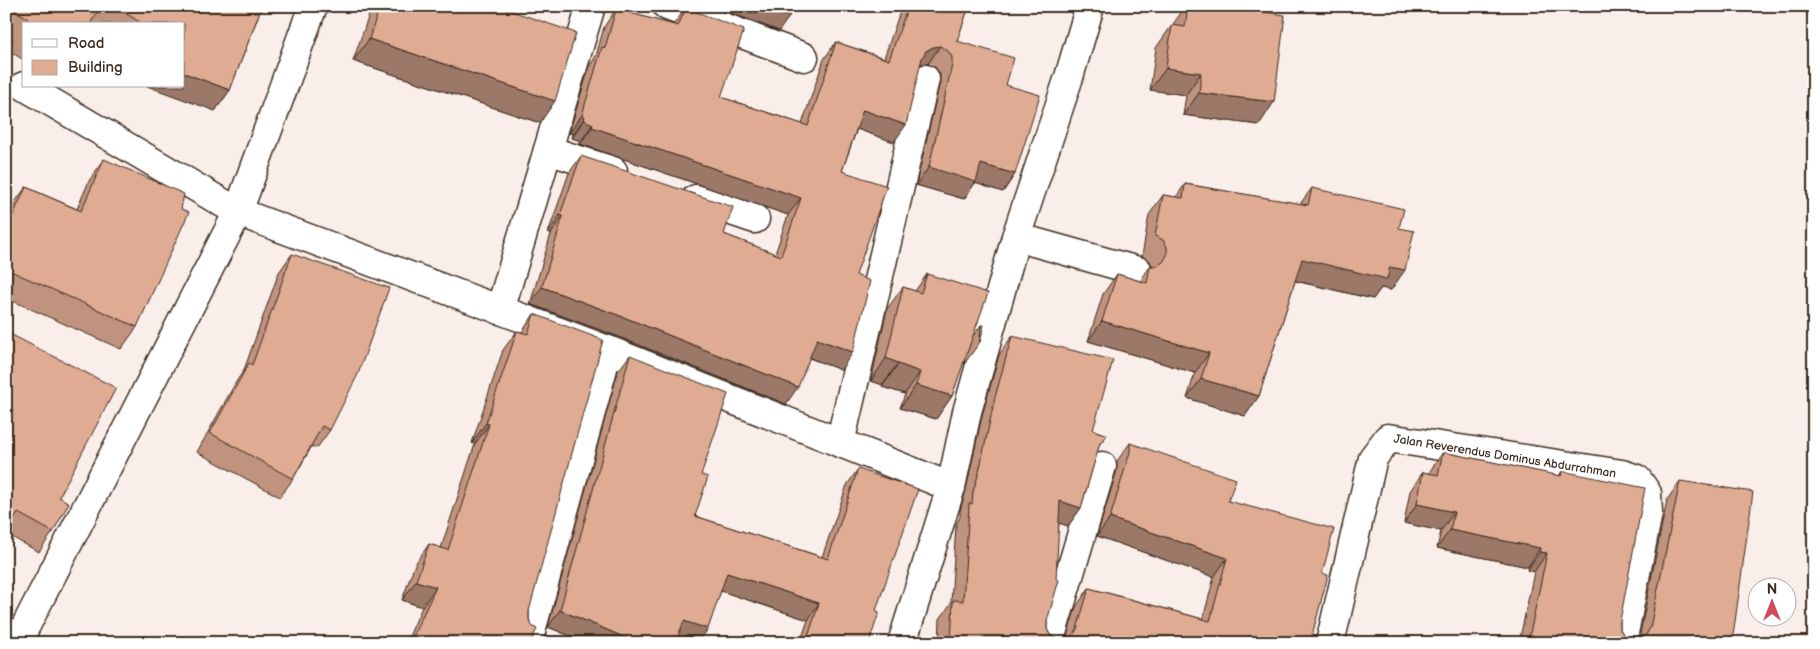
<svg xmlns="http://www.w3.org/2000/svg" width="1820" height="649" font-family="'Balsamiq Sans',sans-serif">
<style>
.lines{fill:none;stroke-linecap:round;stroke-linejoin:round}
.minor-casing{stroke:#3b2a1e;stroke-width:31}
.minor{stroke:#fff;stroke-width:28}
.wall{fill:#c0937e;stroke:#3b2a1e}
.shaded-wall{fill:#9c7867;stroke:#3b2a1e}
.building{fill:#dfab93;stroke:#3b2a1e}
.labels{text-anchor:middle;stroke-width:4.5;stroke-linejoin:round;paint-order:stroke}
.street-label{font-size:12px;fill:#3b2a1e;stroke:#fff}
</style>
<rect width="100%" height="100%" fill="#f9eee9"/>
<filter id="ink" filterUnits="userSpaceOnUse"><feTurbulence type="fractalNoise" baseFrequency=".02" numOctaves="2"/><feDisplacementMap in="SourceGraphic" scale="10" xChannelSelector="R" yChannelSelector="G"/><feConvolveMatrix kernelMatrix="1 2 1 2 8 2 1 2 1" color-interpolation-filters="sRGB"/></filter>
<g filter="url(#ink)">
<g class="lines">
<g class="minor-casing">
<g id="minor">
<polyline points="667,6 804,57"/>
<polyline points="24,86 238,212 608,350 951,487"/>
<polyline points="548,150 613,171"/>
<polyline points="696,199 755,219"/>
<polyline points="1016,237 1138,271"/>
<polyline points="500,310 591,6"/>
<polyline points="840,443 925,79"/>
<polyline points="530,635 608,350"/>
<polyline points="17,643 238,212 313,6"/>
<polyline points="902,643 951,487 967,412 1016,237 1069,77 1090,6"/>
<polyline points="1049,643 1102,466"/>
<polyline points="1330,643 1373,458 1388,438 1622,474 1637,479 1647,493 1648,513 1622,643"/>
</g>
</g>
<use href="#minor" class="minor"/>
</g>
<g class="wall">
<polygon points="11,6 262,6 230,90 215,111 184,24 92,24 91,23 90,24 24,24 24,60 7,50 13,39 6,35 6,15"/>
<polygon points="372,6 497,6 540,123 353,61"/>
<polygon points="902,6 969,6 957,41 1006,85 1015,174 1003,192 975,183 964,199 916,185 940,82 940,74 935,67 928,64 920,64 894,142 857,129 842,171 856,275 841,370 809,358 786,404 614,335 530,304 551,234 548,233 569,173 581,156 724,234 775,254 788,215 580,144 581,141 572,138 573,134 569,133 590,65 596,56 604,27 616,9 673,25 686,8 721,97 802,124 824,59 836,42 884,58"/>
<polygon points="1186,6 1222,6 1259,125 1183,115 1186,95 1150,90 1156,48 1172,25 1173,26 1173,24"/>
<polygon points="1791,6 1814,6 1814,16"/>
<polygon points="104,159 137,327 121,349 6,298 6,218 10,209 26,187 77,209 89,181"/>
<polygon points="1185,184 1300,204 1312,188 1399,228 1391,290 1381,288 1373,299 1295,281 1259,396 1245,416 1187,398 1195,373 1088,341 1103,294 1117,274 1140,281 1150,266 1153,266 1149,260 1142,256 1149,215 1163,195 1176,197"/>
<polygon points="292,254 330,430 317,448 312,446 293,479 280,497 197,452 236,382 244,370 279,272"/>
<polygon points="927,274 973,336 981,325 980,342 964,364 964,360 952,396 936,419 900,408 905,394 882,387 883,385 871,381 887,309 903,287 915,291"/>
<polygon points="534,314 529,611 530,643 406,643 422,607 402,600 415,564 429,544 441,548 475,444 472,443 503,350 517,331 522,332"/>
<polygon points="6,332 59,497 53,532 39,552 6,534"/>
<polygon points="1012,336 1093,430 1107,435 1099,445 1081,508 1068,526 1059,523 1047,621 1047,629 1050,635 1058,640 1066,639 1076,607 1089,588 1203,619 1214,577 1097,536 1117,470 1117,461 1130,443 1228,501 1322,574 1310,643 939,643 940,619 951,603 956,525 960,517 960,511 966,490 982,416 999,355"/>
<polygon points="630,355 701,475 695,516 822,557 847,485 858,469 876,610 869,643 800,643 808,620 721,591 698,643 689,643 676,639 675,643 587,643 548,627 618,371"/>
<polygon points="1443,452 1559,476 1562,471 1620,621 1620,629 1624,636 1632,640 1639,639 1667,500 1680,481 1732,643 1519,643 1534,572 1527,570 1528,567 1437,548 1441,531 1404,523 1410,491 1423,472 1430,474 1430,471"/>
</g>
<g class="shaded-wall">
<polygon points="712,6 760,6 789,17 779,31"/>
<polygon points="369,39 555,101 540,123 353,61"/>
<polygon points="940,46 928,64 921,64 914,68 926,51 933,47"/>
<polygon points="1166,68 1201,73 1186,95 1150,90"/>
<polygon points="184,73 230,90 215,111 147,86 184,86"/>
<polygon points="1199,93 1274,102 1259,125 1183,115"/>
<polygon points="863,110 906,125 894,142 851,127"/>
<polygon points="582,115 585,117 573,134 569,133"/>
<polygon points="584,120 593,124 581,141 572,138"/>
<polygon points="592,127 801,198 788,215 580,144"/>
<polygon points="981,164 1015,174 1003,192 975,183 964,199 916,185 929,167"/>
<polygon points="560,215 563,216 551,234 548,233"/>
<polygon points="1302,259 1390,267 1405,270 1391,290 1381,288 1373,299 1288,279"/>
<polygon points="542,287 626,318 798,387 786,404 614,335 530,304"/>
<polygon points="1102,321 1209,353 1195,373 1088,341"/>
<polygon points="817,339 853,352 841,370 805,356"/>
<polygon points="886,358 898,363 883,385 871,381"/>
<polygon points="898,364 920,372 905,394 882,387"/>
<polygon points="1201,379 1259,396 1245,416 1187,398"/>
<polygon points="916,385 952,396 936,419 900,408"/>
<polygon points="486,423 489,424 475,444 472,443"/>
<polygon points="1060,501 1081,508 1068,526 1047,519"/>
<polygon points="1417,504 1454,512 1441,531 1404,523"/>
<polygon points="1110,518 1227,558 1214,577 1097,536"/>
<polygon points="1450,530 1540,548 1528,567 1437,548"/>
<polygon points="1540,552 1547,553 1534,572 1527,570"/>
<polygon points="727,573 819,603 808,620 715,589"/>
<polygon points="416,581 436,587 422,607 402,600"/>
<polygon points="560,610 638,643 587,643 548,627"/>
<polygon points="684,621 708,629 698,643 689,643 672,637"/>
<polygon points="1296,639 1308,643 1294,643"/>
</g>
<g class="building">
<polygon points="14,6 101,6 90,24 25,24 28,18 12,9"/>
<polygon points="114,6 262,6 230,90 184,73 184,24 143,24"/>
<polygon points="380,6 497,6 576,33 555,101 369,39"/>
<polygon points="760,6 793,6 789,17"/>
<polygon points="908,6 969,6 957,41 1014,58 1006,85 1040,95 1015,174 981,164 976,182 929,167 952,65 952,57 947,50 940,46 933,47 926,51 922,58 906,125 863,110 842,171 887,186 856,275 870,281 853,352 817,339 798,387 626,318 542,287 563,216 560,215 581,156 733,207 724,234 781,256 801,198 592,127 593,124 584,120 585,117 582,115 602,47 605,48 616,9 678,26 686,8 744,30 721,97 808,126 836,42 889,60"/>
<polygon points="1188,6 1222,6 1285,15 1274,102 1199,93 1201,73 1166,68 1172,25 1185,27"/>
<polygon points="104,159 184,194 181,209 189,212 137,327 6,269 6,230 26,187 81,211"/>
<polygon points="1185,184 1308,205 1312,188 1404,209 1399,228 1414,231 1405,270 1390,267 1387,279 1302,259 1259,396 1201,379 1209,353 1102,321 1117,274 1147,283 1150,266 1156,266 1163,262 1167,255 1167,247 1163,240 1155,236 1163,195 1183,198"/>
<polygon points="292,254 389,288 358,374 330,430 322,426 293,479 210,433 249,363 252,365"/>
<polygon points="927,274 988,293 952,396 916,385 920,372 898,364 898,363 886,358 903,287 921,293"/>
<polygon points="534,314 603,340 529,611 529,620 532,626 537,629 530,643 410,643 436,587 416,581 429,544 448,550 489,424 486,423 517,331 528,334"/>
<polygon points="981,325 984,325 980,342"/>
<polygon points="6,332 116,388 59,497 69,503 53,532 18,513 6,532"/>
<polygon points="1012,336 1113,360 1093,430 1107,435 1100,443 1081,508 1060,501 1056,579 1059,580 1047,621 1047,629 1050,635 1058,640 1066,640 1073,636 1077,629 1089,588 1210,621 1227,558 1110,518 1130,452 1130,443 1236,479 1228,501 1334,529 1322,574 1328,575 1310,643 1296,639 1295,643 951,643 953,600 963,601 969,506 969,503 972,504 973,492 979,472 995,397"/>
<polygon points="630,355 728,394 701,475 708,477 695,516 828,559 858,469 918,489 876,610 879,612 869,643 806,643 819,603 727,573 708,629 684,621 675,643 638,643 560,610"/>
<polygon points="1443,452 1561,476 1562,471 1645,488 1620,621 1620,629 1624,636 1632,640 1640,639 1646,635 1650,628 1680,481 1753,492 1732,643 1528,643 1547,553 1540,552 1540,548 1450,530 1454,512 1417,504 1423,472 1438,475"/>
</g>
</g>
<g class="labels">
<g class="street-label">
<text transform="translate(1505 456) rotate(9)" y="4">Jalan Reverendus Dominus Abdurrahman</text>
</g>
</g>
<rect width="1820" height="649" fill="none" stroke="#fff" stroke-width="25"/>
<rect x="12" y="12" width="1795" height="624" fill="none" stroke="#3b2a1e" stroke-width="2" filter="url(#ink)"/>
<rect x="22" y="22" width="162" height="65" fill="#ffffff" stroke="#b1aaa5"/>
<rect x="32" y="39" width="25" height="8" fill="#ffffff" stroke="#b1aaa5"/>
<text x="68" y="48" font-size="15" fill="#3b2a1e">Road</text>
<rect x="32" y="60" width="25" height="15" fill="#dfab93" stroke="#b1aaa5"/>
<text x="68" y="72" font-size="15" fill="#3b2a1e">Building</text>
<g transform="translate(1772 602)"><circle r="24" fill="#ffffff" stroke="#b1aaa5"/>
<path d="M0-4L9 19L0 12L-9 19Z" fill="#d1495b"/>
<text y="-8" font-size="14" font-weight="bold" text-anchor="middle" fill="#3b2a1e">N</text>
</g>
</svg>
